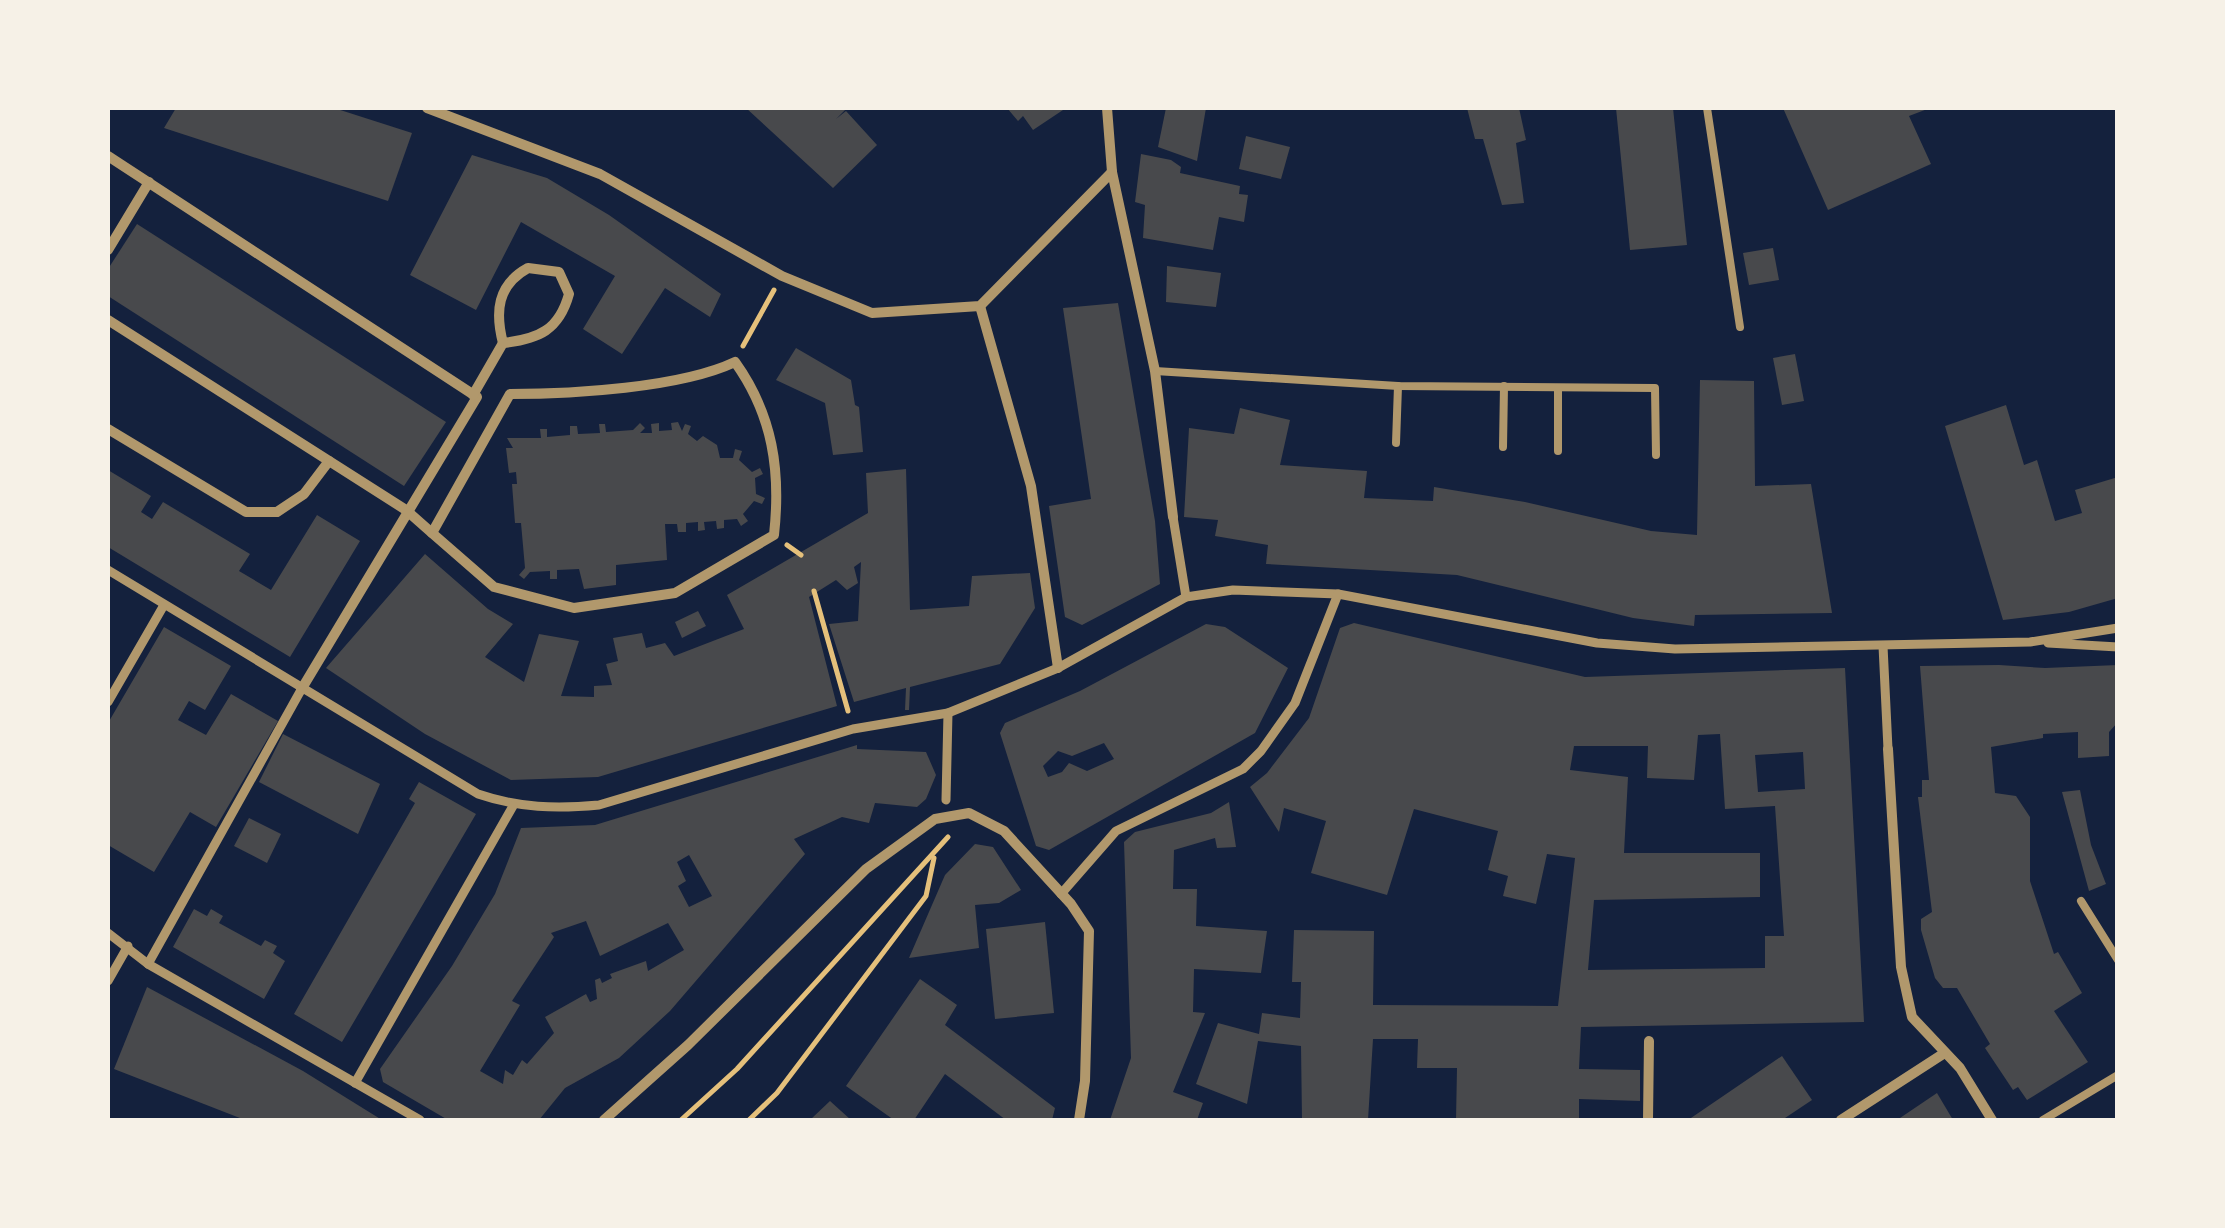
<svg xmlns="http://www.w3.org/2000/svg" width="2225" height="1228" font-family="Mulish,sans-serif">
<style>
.building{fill:#48494c;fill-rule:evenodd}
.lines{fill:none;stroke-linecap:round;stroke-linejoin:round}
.path{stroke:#e5c07b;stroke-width:5}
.service{stroke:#b1986c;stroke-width:8}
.pedestrian{stroke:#b1986c;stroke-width:9}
.minor{stroke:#b1986c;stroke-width:10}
</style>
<rect width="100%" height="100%" fill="#14213d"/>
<g class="building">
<polygon points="176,108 334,108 412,133 388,201 164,128"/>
<polygon points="746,108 847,108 836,119 846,111 877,145 833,188"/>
<polygon points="1007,108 1066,108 1033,130 1023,116 1018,121"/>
<polygon points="1166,108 1206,108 1197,161 1158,147"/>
<polygon points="1467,108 1519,108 1526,140 1516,143 1524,203 1502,205 1483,139 1475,139"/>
<polygon points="1616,108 1673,108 1687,245 1630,250"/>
<polygon points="1783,108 1930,108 1909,116 1931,164 1828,210"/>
<polygon points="1246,136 1290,147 1281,179 1239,169"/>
<polygon points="1141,154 1171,160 1181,167 1180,173 1240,186 1239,194 1248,195 1244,222 1219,217 1213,250 1143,238 1145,205 1135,202"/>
<polygon points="472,155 547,178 609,215 721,294 710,317 665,288 622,354 583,329 615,276 521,222 476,310 410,275"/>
<polygon points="137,224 446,422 404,486 108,296 108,269"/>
<polygon points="1773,248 1779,280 1749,285 1743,253"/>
<polygon points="1167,266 1221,273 1216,307 1166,302"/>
<polygon points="1118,303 1155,521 1160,584 1082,625 1065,617 1049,506 1091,499 1063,308"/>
<polygon points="796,348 851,380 855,405 859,407 863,452 833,455 825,403 776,380"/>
<polygon points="1795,354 1804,401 1782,405 1773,358"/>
<polygon points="1700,380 1754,381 1755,486 1811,484 1832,613 1695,615 1694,626 1633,618 1457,575 1266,564 1268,545 1215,536 1218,520 1184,517 1189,428 1234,434 1240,408 1290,420 1280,465 1367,471 1364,498 1433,501 1434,487 1525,502 1651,531 1697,535"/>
<polygon points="2006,405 2024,465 2037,460 2055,521 2082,513 2075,490 2118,477 2118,598 2069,612 2003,620 1945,426"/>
<polygon points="678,422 682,431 685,424 691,426 688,434 697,441 703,436 717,445 720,458 733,458 735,449 742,451 739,460 752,472 760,468 763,474 755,478 756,494 765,498 762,504 754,501 743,514 748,521 741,526 737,519 724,520 724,528 717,529 716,521 704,522 705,530 698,531 698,522 686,523 686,532 678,532 677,524 665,524 667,560 616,565 616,585 584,589 579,569 557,570 557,579 550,579 550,571 530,572 524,579 519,575 525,568 521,523 515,523 512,484 517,484 516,472 509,473 506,448 513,448 507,438 541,438 540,429 547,429 547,437 570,435 570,426 577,426 578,434 600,433 599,424 605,424 606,432 633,430 640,423 645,428 640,433 652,433 651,424 659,423 659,431 672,430 671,423"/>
<polygon points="906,469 910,610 969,606 972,576 1030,573 1035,608 1000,664 910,687 909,710 905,710 906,688 854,702 829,624 858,621 861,562 854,567 858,583 847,590 836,580 809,597 837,706 598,777 511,780 425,734 326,668 425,554 488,609 513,624 485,657 524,682 539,634 579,641 561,696 594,697 594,686 612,685 606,664 618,661 613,638 642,633 646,648 665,643 674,656 744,629 727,595 868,513 866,473"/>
<polygon points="108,470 151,496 141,512 152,519 163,502 250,554 239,571 271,590 317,515 360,541 290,657 108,547"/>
<polygon points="698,611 706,626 682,638 675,622"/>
<path d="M1354,623L1585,677L1845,668L1864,1022L1581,1027L1579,1069L1640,1070V1101L1579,1099V1120H1456L1457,1068H1417L1418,1039H1373L1368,1120H1302L1301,1046L1258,1041L1247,1104L1196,1084L1218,1023L1259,1034L1262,1013L1300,1018L1301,982H1292L1294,930L1374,931L1373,1005L1558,1006L1575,858L1547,854L1536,904L1503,896L1508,876L1488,870L1498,831L1414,809L1387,895L1311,873L1326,821L1284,808L1279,832L1250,787L1267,773L1309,718L1340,628ZM1720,734L1725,809L1775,806L1784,936H1765V968L1588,970L1594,900L1760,897V853H1624L1628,777L1570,770L1574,746H1648L1647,778L1694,780L1698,735ZM1803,752L1805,789L1758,792L1755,755Z"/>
<path d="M1206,624L1225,627L1288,668L1255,733L1049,850L1036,846L1000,733L1005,723L1080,691ZM1104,743L1114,759L1087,771L1069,763L1062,772L1048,777L1043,766L1058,751L1072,756Z"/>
<polygon points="164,627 231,666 205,710 189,701 178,720 206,735 231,694 278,721 216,827 190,812 154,872 108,845 108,723"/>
<polygon points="1999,665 2045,668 2118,665 2118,722 2109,732 2109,756 2078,758 2078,732 2043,734 2043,738 1991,747 1995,793 2016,796 2030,817 2030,881 2054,954 2058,952 2082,993 2054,1011 2088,1062 2027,1100 2018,1087 2013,1090 1985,1048 1990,1044 1957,988 1943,988 1935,978 1921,930 1921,919 1932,912 1918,797 1922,797 1922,780 1929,780 1920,666"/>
<polygon points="283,734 380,784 358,834 259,782"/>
<path d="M857,745V749L926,752L936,775L926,799L917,807L875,803L869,823L842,817L794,839L805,854L670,1011L619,1058L565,1088L539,1120H448L383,1082L380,1069L452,966L495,894L521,828L595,825ZM689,855L712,896L689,907L678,886L686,881L677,862ZM586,921L600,956L668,923L684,950L648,971L646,961L610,974L612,978L602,983L600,978L595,980L597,999L590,1002L586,994L545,1017L554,1033L527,1064L522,1060L513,1075L505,1070L503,1084L480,1071L520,1005L512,1001L554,937L551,933Z"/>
<polygon points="419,782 476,814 342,1042 294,1014 415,803 409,799"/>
<polygon points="2080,790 2091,845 2106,884 2089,891 2062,792"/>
<polygon points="1229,802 1236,847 1217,848 1215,838 1174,850 1173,889 1197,889 1196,926 1267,931 1261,973 1194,969 1193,1012 1205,1013 1173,1092 1203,1103 1197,1120 1110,1120 1131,1058 1124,842 1135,832 1211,813"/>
<polygon points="249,818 281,834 267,863 234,846"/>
<polygon points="975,844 993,847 1021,890 999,903 975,905 979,948 909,958 945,875"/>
<polygon points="194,909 207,916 211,909 223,916 219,923 261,946 265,940 277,946 273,953 285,961 264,999 173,947"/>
<polygon points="1045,922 1054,1013 995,1019 986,929"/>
<polygon points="920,979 957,1005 945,1025 1055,1108 1052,1120 1006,1120 945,1074 914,1120 894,1120 846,1086"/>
<polygon points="147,987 303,1071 382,1120 245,1120 114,1069"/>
<polygon points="1782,1056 1812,1100 1782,1120 1688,1120"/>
<polygon points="1937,1093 1953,1120 1897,1120"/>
<polygon points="830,1101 851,1120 810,1120"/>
</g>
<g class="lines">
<g class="path">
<polyline points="743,346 774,290"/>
<polyline points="787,545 801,555"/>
<polyline points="814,591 848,711"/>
<polyline points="681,1120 737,1069 948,837"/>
<polyline points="749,1120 777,1093 926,896 934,858"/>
</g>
<g class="service">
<polyline points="1707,108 1740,327"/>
<polyline points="1155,371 1398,386 1655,388 1656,455"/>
<polyline points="1396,443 1398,386"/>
<polyline points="1503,447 1504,386"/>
<polyline points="1558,451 1558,388"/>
<polyline points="2081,901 2118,960"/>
<polyline points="2043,1120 2118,1075"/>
</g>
<g class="pedestrian">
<polyline points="1173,517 1186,597"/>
<path d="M108,570L478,794C519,808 556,809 599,805L853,729L948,713L1058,668L1186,597L1233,590L1338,594L1597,643L1675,649L2030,642L2118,628"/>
<polyline points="2048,643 2118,647"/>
<polyline points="1883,646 1888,749"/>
<polyline points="108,702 164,605"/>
<polyline points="946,800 948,713"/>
<polyline points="1061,894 1116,831 1243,769 1261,751 1295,703 1338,594"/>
<polyline points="108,933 148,964 420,1120"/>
<polyline points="148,964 301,690"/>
<polyline points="108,981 128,946"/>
<polyline points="355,1083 513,806"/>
</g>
<g class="minor">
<polyline points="427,108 600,174 782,276 872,313 980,306 1112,172"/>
<polyline points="1107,108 1112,172 1155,371 1173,517"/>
<polyline points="108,156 477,397 301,690"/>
<polyline points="108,250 149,182"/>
<path d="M528,268L559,272L569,294C559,330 539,339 503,343C495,312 497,285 528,268Z"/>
<polyline points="980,306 1031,486 1058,668"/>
<polyline points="108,320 406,510 432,533"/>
<path d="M735,362C773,415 781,471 774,535L675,593L574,608L494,587L432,533L510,394C572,394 680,388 735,362Z"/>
<polyline points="473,395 503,343"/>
<polyline points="108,429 246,512 277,512 304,494 329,461"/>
<polyline points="1888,749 1901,967 1912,1017 1960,1068 1992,1120"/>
<polyline points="604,1120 688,1045 866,869 935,819 969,813 1004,831 1071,904 1089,931 1085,1081 1079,1120"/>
<polyline points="1648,1120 1649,1041"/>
<polyline points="1841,1120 1943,1054"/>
</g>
</g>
<rect width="2225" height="1228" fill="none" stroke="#f6f1e7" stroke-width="220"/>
</svg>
